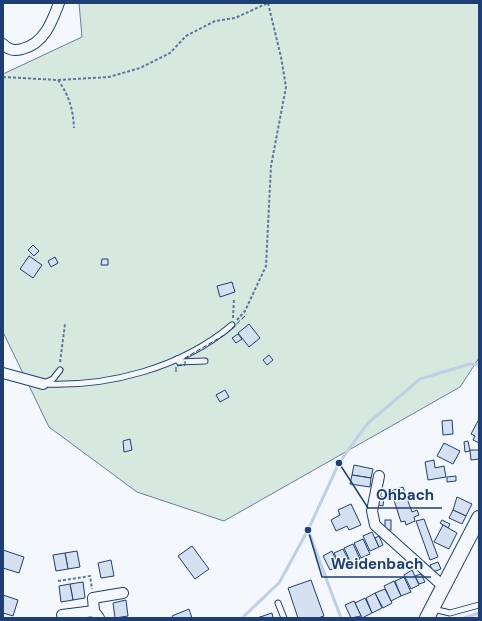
<svg xmlns="http://www.w3.org/2000/svg" width="482" height="621" font-family="'DM Sans',sans-serif">
<style>
.green{fill:#d7e8df;stroke:#687fa3}
.lines{fill:none;stroke-linecap:round;stroke-linejoin:round}
.stream{stroke:#bed0e5;stroke-width:3}
.building{fill:#d5e0f0;stroke:#1d3f73}
.service-casing{stroke:#1d3f73;stroke-width:7}
.minor-casing{stroke:#1d3f73;stroke-width:12}
.secondary-casing{stroke:#1d3f73;stroke-width:16}
.path{stroke:#5e769c;stroke-width:2;stroke-dasharray:3 2;stroke-linecap:butt}
.service{stroke:#f4f7fb;stroke-width:5}
.minor{stroke:#f4f7fb;stroke-width:10}
.secondary{stroke:#f4f7fb;stroke-width:14}
.fence{stroke:#1d3f73;stroke-width:1;stroke-dasharray:5 2;stroke-linecap:butt}
.leader{fill:none;stroke:#1d3f73;stroke-width:1.5}
.callout-dot{fill:#1d3f73;stroke:#f4f7fb;stroke-width:1.5}
.callout-label{font-size:15px;text-anchor:middle;font-weight:bold;fill:#1d3f73;stroke:#f4f7fb;stroke-width:3;stroke-linejoin:round;paint-order:stroke}
</style>
<rect width="100%" height="100%" fill="#f4f7fb"/>
<polygon class="green" points="79,3 479,3 479,358 460,387 224,521 137,492 49,427 3,332 3,74 82,37"/>
<g class="lines">
<g class="stream">
<polyline points="308,530 341,618"/>
<polyline points="242,618 279,583 308,530 339,463 367,424 420,379 470,364 479,365"/>
<polyline points="464,618 479,613"/>
</g>
</g>
<g class="building">
<polygon points="33,245 39,251 34,256 28,250"/>
<polygon points="29,256 42,265 33,278 20,269"/>
<polygon points="55,257 58,263 51,267 48,261"/>
<polygon points="102,259 108,259 108,265 101,265"/>
<polygon points="232,282 235,292 220,297 217,286"/>
<polygon points="249,324 260,338 249,347 238,333"/>
<polygon points="238,334 242,339 236,343 232,338"/>
<polygon points="269,355 273,360 267,365 263,360"/>
<polygon points="225,390 229,397 220,402 216,395"/>
<polygon points="452,420 453,434 443,435 442,421"/>
<polygon points="478,421 479,422 479,443 473,440 475,436 471,434"/>
<polygon points="130,439 132,450 124,452 123,441"/>
<polygon points="468,441 470,451 465,452 464,442"/>
<polygon points="444,443 460,451 453,464 437,456"/>
<polygon points="470,450 479,450 479,459 471,460"/>
<polygon points="434,460 435,468 444,466 446,477 428,480 425,462"/>
<polygon points="354,465 373,469 371,478 352,475"/>
<polygon points="352,475 371,478 370,487 350,484"/>
<polygon points="456,476 456,481 447,482 447,477"/>
<polygon points="403,487 412,512 417,510 419,515 414,517 415,521 406,525 405,521 401,522 391,491"/>
<polygon points="379,496 384,497 383,506 378,505"/>
<polygon points="457,497 472,504 466,516 453,510"/>
<polygon points="351,504 361,525 349,530 347,526 336,531 331,520 340,515 338,510"/>
<polygon points="453,510 466,516 462,524 449,518"/>
<polygon points="424,519 438,557 430,560 416,521"/>
<rect x="385" y="520" width="6" height="10"/>
<polygon points="442,520 450,524 448,528 440,523"/>
<polygon points="443,525 457,533 449,549 434,542"/>
<polygon points="372,532 379,547 370,551 363,536"/>
<polygon points="379,536 383,545 379,547 375,538"/>
<polygon points="363,539 370,554 361,558 354,543"/>
<polygon points="353,544 360,559 351,563 344,548"/>
<polygon points="192,546 209,569 195,579 178,556"/>
<polygon points="343,549 350,563 341,568 334,553"/>
<polygon points="3,550 24,557 19,573 3,568"/>
<polygon points="77,551 80,567 68,569 65,553"/>
<polygon points="332,551 339,566 330,570 323,556"/>
<polygon points="65,553 68,569 56,571 53,555"/>
<polygon points="111,560 114,576 101,578 98,563"/>
<polygon points="438,562 441,569 433,572 430,565"/>
<polygon points="412,570 419,585 411,589 404,575"/>
<polygon points="421,574 425,582 419,584 415,576"/>
<polygon points="404,577 411,592 401,596 395,581"/>
<polygon points="311,580 324,616 318,618 298,618 288,588"/>
<polygon points="394,581 401,596 391,601 384,586"/>
<polygon points="83,582 85,598 73,600 70,584"/>
<polygon points="70,584 73,600 61,602 59,586"/>
<polygon points="385,589 392,603 383,608 375,593"/>
<polygon points="375,593 382,608 372,613 366,598"/>
<polygon points="3,595 18,600 13,616 3,613"/>
<polygon points="365,598 372,613 362,618 355,603"/>
<polygon points="126,600 128,616 115,618 113,603"/>
<polygon points="354,601 361,616 351,618 345,605"/>
<polygon points="189,609 192,618 173,618 172,616"/>
<polygon points="272,613 273,618 257,618"/>
</g>
<g class="lines">
<g class="service-casing">
<g id="service">
<polyline points="177,359 179,362 205,361"/>
<polyline points="44,383 53,379 60,370"/>
<path d="M43,384C109,387 181,368 232,325"/>
<polyline points="278,603 284,618"/>
<polyline points="433,609 450,613 479,605"/>
</g>
</g>
<g class="minor-casing">
<g id="minor">
<path d="M3,44C8,50 15,51 22,49C44,44 52,22 59,3"/>
<polyline points="3,373 43,384"/>
<polyline points="379,476 372,511 375,525 444,587"/>
<polyline points="62,615 94,611"/>
<polyline points="99,618 94,611 93,598 123,593"/>
</g>
</g>
<g class="secondary-casing">
<polyline id="secondary" points="427,618 479,518"/>
</g>
<g class="path">
<path d="M3,77L58,80C69,95 73,109 74,128"/>
<polyline points="58,80 109,77 140,68 170,53 186,36 215,21 235,18 268,3"/>
<polyline points="233,318 234,298"/>
<polyline points="237,320 245,311 266,266 271,166 286,87 281,57 268,3"/>
<polyline points="60,362 65,324"/>
<polyline points="58,581 90,576 92,589"/>
</g>
<use href="#service" class="service"/>
<use href="#minor" class="minor"/>
<use href="#secondary" class="secondary"/>
<polyline class="fence" points="176,372 176,366 185,365 185,358 226,334 247,314"/>
</g>
<path class="leader" d="M339 463L368 508H442M308 530L322 577H431"/>
<g class="callout-dot">
<circle cx="339" cy="463" r="4"/>
<circle cx="308" cy="530" r="4"/>
</g>
<g class="callout-label">
<text x="405" y="500">Ohbach</text>
<text x="377" y="569">Weidenbach</text>
</g>
<rect width="482" height="621" fill="none" stroke="#1d3f73" stroke-width="8"/>
</svg>
